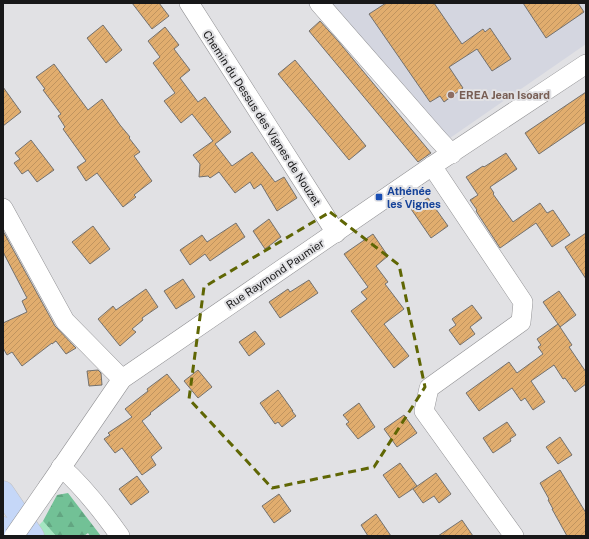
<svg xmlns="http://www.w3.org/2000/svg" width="589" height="539" font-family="'Public Sans',sans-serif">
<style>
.built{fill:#d4d6e0}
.grass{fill:#a4e6c1}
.forest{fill:url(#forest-firs)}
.building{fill:url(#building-hatch);stroke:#73716f}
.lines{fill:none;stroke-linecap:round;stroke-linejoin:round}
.minor-casing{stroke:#929295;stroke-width:20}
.major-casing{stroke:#bebebf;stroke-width:23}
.minor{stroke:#fff;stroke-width:19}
.major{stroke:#c5d7f8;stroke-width:22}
.minor-bridge-casing{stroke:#929295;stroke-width:20;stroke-linecap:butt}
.minor-bridge{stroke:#fff;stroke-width:19}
.marked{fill:none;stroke:#5f6604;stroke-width:3;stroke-dasharray:8 5;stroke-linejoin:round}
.education-dot{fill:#8d6e63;stroke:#e1e1e4;stroke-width:1.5}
.transit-dot{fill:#1a4fb4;stroke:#e1e1e4;stroke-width:1.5}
.labels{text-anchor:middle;stroke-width:4;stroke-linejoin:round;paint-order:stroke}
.education-label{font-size:11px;font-weight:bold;fill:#785e54;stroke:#e1e1e4;text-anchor:start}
.street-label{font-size:11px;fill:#181819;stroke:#e1e1e4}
.transit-label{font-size:11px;font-weight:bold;fill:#164399;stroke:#e1e1e4;text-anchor:start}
</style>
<defs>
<pattern id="forest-firs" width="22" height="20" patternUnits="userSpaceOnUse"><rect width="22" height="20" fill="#72c196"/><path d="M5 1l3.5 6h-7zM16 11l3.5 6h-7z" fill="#62a581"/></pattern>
<pattern id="building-hatch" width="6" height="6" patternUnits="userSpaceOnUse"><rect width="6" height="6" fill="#e1ad6e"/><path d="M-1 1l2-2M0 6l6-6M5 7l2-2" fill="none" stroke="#c0945f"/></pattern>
</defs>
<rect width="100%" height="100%" fill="#e1e1e4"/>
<polygon class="built" points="307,3 586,3 586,44 437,147"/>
<polygon class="grass" points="43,521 56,536 44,536 38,526"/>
<polygon class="forest" points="68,493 101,536 90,536 88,533 84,536 56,536 43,521 57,495"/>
<g class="building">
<polygon points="132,3 159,3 169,16 152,29"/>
<polygon points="386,3 434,3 462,44 483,29 485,32 490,28 511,59 492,71 477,49 449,67 463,88 444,102 440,96 430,102 369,14"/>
<polygon points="523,3 578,3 584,12 546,38"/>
<polygon points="320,21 338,41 431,153 418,162 309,31"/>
<polygon points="103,25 122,50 106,63 87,38"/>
<polygon points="165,27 179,45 174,49 190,70 180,78 198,102 205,97 231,132 215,144 232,166 252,152 275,182 284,177 297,198 277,211 261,184 254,189 250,182 235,193 219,172 210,178 208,176 199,177 200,164 193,155 213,141 192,114 181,123 164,101 175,93 153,63 160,57 148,41"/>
<polygon points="295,60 366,146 349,160 278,74"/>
<polygon points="54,64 88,110 102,99 120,125 130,137 129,138 140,152 134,156 152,181 134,195 136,197 123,207 97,173 86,181 77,167 86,161 63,129 65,127 58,116 61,114 43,90 45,89 36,77"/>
<polygon points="3,87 21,112 3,126"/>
<polygon points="586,92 586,122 539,154 525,133"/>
<polygon points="31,140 54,170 37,182 28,170 22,174 14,163 20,159 15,153"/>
<polygon points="506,153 517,169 490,187 494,193 493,194 513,222 540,203 547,213 553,210 570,235 552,247 536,223 500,248 476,211 477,210 470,200 478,195 466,177 483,166 484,167"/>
<polygon points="428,198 448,226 431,238 411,209"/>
<polygon points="269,219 281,237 265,249 253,231"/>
<polygon points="236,223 245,237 210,261 205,254 190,265 180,250 202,235 207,242"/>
<polygon points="93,226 110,249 90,264 72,242"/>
<polygon points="3,231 55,326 76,348 66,354 56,341 52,344 52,343 22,366 12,352 7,355 3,348 3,323 27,312 22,301 27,298 3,252"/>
<polygon points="586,233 586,279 565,247"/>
<polygon points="373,234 388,256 376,266 388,282 385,284 404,309 384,324 409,356 394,368 351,311 367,299 361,292 368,287 344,254"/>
<polygon points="183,279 195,297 176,309 164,291"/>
<polygon points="309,280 318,293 280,318 269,302 288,289 290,292"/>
<polygon points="146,289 158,307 142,318 143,320 132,329 136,332 120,346 98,319 113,306 116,310"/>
<polygon points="559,291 576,315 560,327 543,302"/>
<polygon points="472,305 482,318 470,327 475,334 460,345 449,330 456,325 452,319"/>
<polygon points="558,324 572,345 569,347 586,372 586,384 575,392 565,378 563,379 554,365 531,381 545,402 533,410 525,398 521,401 512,388 479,411 466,393 509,362 517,373 543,354 538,347 541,345 537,339"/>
<polygon points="255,331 265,344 249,356 239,342"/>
<polygon points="98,370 101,373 102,385 89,386 87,371"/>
<polygon points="198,370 212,387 198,398 184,381"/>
<polygon points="167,374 180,390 150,413 151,414 142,421 162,448 151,457 156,465 142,475 122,448 115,453 104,439 110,435 108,433 132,417 125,409 148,391 147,389"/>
<polygon points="278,390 293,411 292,411 296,416 282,427 278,422 275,424 260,403"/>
<polygon points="359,403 375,427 358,439 346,424 349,422 343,415"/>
<polygon points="404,415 417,433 397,447 384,429"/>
<polygon points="507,422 516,435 510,439 511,441 493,453 483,438"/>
<polygon points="560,437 572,455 558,464 546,447"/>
<polygon points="400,463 417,486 399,498 383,475"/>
<polygon points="560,470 586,513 586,536 567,536 552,509 553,509 548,500 549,499 540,483"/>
<polygon points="436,473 451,494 439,503 434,496 423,503 413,489"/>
<polygon points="137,476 149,492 131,505 119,489"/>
<polygon points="279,494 291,511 274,523 262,506"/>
<polygon points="376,514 391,536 368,536 361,525"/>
<polygon points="462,520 473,536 438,536"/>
</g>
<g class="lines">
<g class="minor-casing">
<g id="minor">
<polyline points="189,3 336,233"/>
<polyline points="319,3 438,139 452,154"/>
<polyline points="432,166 523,302 521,322 429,388 424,411 514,536"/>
<polyline points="3,208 65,321 122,379"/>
<path d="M61,467C84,487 103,512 120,536"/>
<polyline points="48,487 122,379 432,166 586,64"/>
</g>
</g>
<g class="major-casing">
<g id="major">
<polyline points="3,492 33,536"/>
<polyline points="3,528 9,536"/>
</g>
</g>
<use href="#minor" class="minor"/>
<use href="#major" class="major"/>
<g class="minor-bridge-casing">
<polyline id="minor-bridge" points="14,536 48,487"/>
</g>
<use href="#minor-bridge" class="minor-bridge"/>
</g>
<path class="marked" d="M330,212L399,265L425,387L374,467L272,488L189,399L204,287Z"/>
<circle class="education-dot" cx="451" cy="95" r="4"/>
<rect class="transit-dot" x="375" y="193" width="8" height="8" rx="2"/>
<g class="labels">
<g class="education-label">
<text x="459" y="99">EREA Jean Isoard</text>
</g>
<g class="street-label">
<text transform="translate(262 118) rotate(57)" y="4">Chemin du Dessus des Vignes de Nouzet</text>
<text transform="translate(275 274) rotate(-34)" y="4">Rue Raymond Paumier</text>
</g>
<g class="transit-label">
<text x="387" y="195">Athénée<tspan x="387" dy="13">les Vignes</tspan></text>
</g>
</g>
<rect width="589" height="539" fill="none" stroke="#181819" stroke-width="8"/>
</svg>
